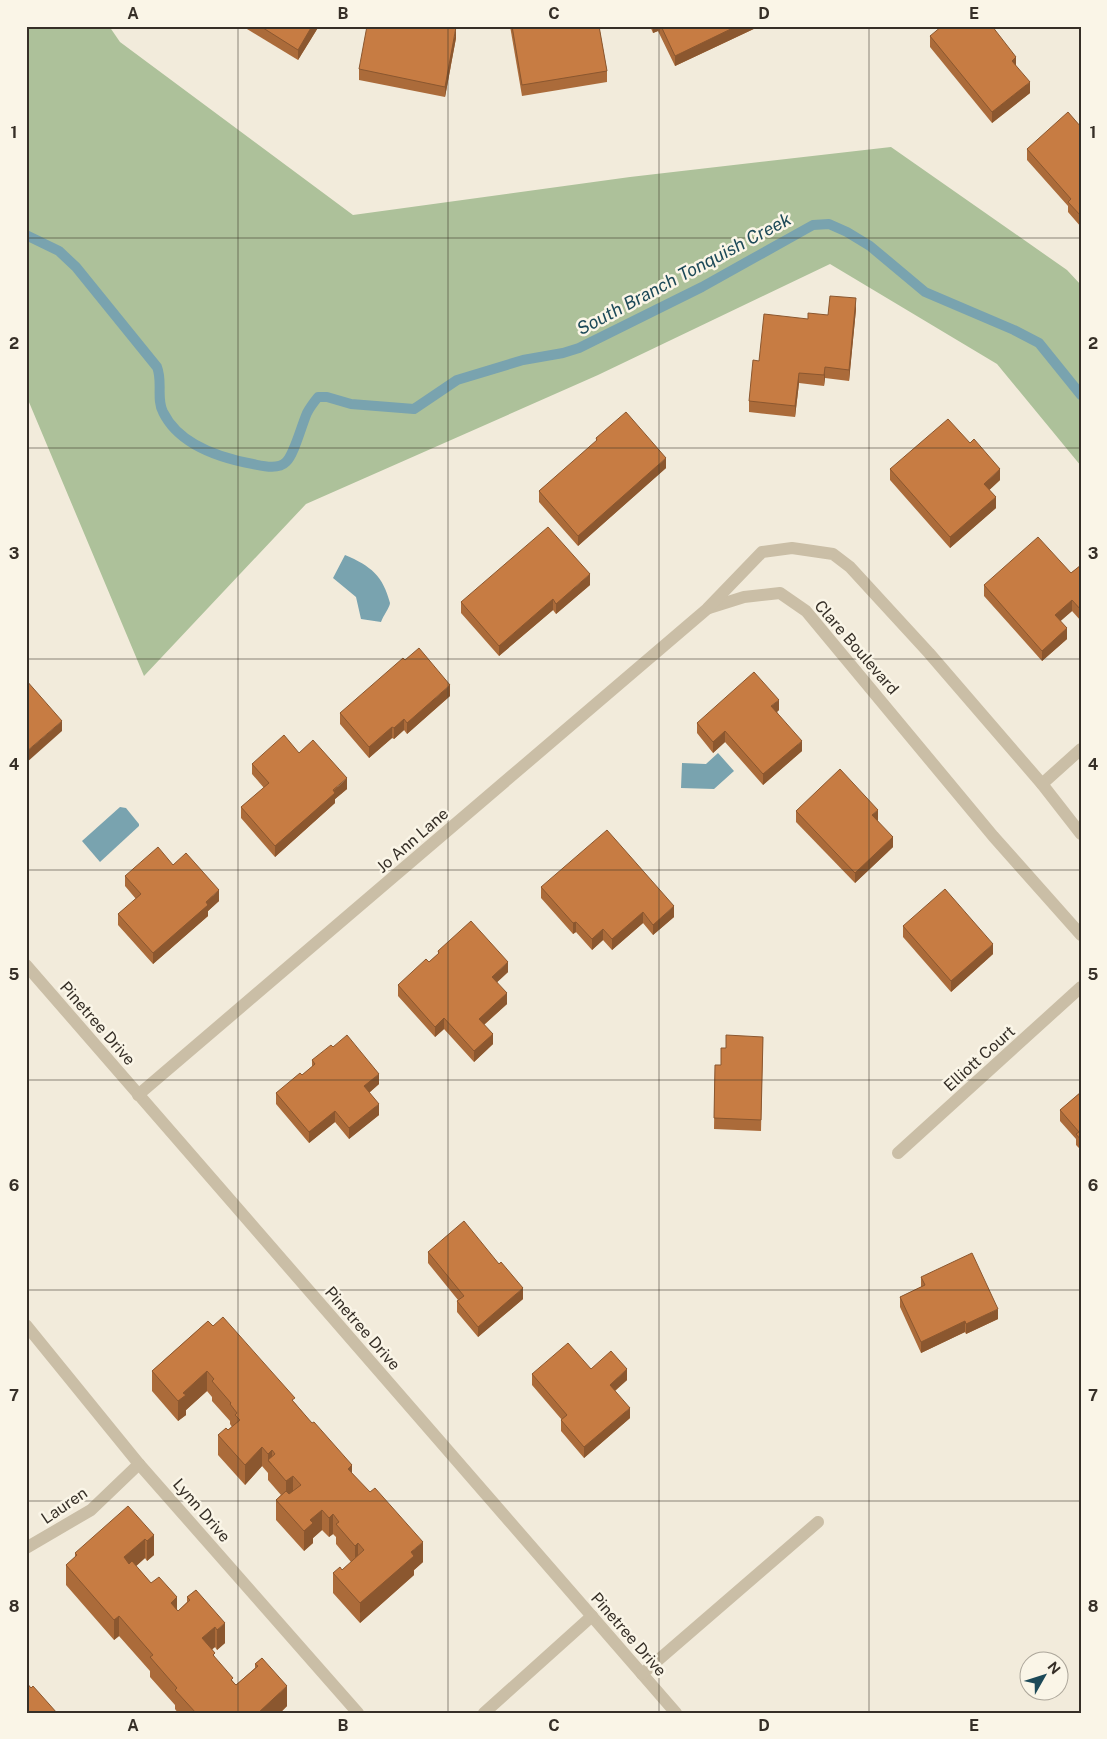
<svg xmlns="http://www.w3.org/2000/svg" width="1107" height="1739" font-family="'Public Sans',sans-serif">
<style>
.green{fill:#adc19a}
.water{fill:#79a3af}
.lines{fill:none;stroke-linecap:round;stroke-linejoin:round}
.stream{stroke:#79a3af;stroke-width:10}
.minor{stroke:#cabea6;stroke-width:12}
.wall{fill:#ab6b3a}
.shaded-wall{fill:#8b572f}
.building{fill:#c77c43;stroke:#8b572f}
.grid{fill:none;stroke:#362f27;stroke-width:1;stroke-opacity:0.55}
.labels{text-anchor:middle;stroke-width:5;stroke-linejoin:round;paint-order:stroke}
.street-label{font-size:16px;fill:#362f27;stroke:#faf5e7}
.water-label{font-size:18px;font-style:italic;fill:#1c4958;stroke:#faf5e7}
.neatline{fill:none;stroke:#362f27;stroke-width:2}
.grid-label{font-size:16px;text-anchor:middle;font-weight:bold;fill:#362f27}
</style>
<rect width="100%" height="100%" fill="#f2ebdb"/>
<polygon class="green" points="26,26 109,26 120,42 353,215 630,177 891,147 1067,270 1081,285 1081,466 997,364 830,264 598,375 306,504 144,676 26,395"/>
<g class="water">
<path d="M345,555C371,566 383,576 390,603C390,607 383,616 381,622L361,619L356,597L333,578Z"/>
<polygon points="718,753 734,771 714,789 681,788 682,763 706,764"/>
<polygon points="120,807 126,808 139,824 139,826 100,862 82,841"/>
</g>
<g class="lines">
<path class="stream" d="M26,235L59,251L76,267L157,367C163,382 156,399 163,412C179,445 220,458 253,464C263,466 278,470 286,462C294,455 302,424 307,413C310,407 314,402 318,397H327L351,404L414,409L457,380L523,360L563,353L579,348L702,287L813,225L829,224L847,232L870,246L925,292L1014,330L1039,343L1081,395"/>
<g class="minor">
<polyline points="709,608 744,597 780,593 806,611 993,836 1081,935"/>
<polyline points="1042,784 1081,749"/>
<polyline points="26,965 676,1713"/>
<polyline points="138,1095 707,609 762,552 792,548 833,554 850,567 929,653 1042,784 1081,834"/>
<polyline points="898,1153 1081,987"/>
<polyline points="26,1325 139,1464 358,1713"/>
<polyline points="26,1548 91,1510 139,1464"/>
<polyline points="642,1674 818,1522"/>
<polyline points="484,1713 592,1616"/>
</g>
</g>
<g class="wall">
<polygon points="242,26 319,26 298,60"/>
<polygon points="510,26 599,26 607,71 607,82 522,96"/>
<polygon points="650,26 760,26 675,66 658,31 653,33"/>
<polygon points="930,36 1016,66 1030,93 992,123 930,47"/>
<polygon points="456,38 445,97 359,80 359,69"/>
<polygon points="1081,127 1081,227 1068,212 1068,206 1027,160 1027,149"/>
<polygon points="856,309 849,381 825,378 824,386 799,383 795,417 749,412 749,401 759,361 808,319 828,315"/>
<polygon points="596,438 666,468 578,546 539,502 539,491 596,442"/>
<polygon points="890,469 1000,480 989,490 996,508 950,548 890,480"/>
<polygon points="1081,565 1081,621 1072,611 1060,621 1067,639 1042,661 984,596 984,585 1071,573"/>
<polygon points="590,585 556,614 553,610 499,656 461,613 461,602"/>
<polygon points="450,696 407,734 404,730 394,739 392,738 369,758 340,724 340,713"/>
<polygon points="779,710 777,712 802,751 763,785 725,742 713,753 697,733 697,723"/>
<polygon points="252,764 347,789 335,799 335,803 275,857 241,818 241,807 264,788 252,774"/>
<polygon points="796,811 878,821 893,847 855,883 796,822"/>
<polygon points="173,865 219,901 208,911 208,916 153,964 118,925 118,914 136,899 125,886 125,876"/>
<polygon points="541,887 674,917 653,935 643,923 612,950 603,940 592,950 576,932 573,934 541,898"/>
<polygon points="903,926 993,954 951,992 903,937"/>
<polygon points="438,951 508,972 497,982 507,1004 484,1025 493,1044 474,1062 444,1029 435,1037 398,996 398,985 429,962 438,954"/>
<polygon points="763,1037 761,1131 714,1129 715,1065 721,1065 726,1048"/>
<polygon points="333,1047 379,1084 369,1093 379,1115 349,1139 335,1122 309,1143 276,1104 276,1093 302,1075 312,1067 312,1060"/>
<polygon points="1081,1092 1081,1150 1076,1145 1076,1139 1060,1121 1060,1110"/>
<polygon points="428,1252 523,1299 478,1337 457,1312 457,1301 458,1300 428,1263"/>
<polygon points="921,1277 998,1319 966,1334 965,1332 921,1353 900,1307 900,1297 921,1287"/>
<polygon points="208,1321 295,1403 352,1473 423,1562 414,1570 414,1575 360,1623 333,1593 333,1573 342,1570 351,1562 336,1544 336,1537 333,1534 329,1537 322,1530 313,1538 313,1543 304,1551 276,1520 276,1500 281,1495 268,1480 268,1473 262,1466 245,1485 218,1455 218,1435 228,1430 232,1427 230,1424 230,1421 212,1401 212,1397 207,1391 186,1410 186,1415 178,1421 152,1391 152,1371"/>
<polygon points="591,1369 627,1380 615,1391 630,1418 584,1458 561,1431 561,1420 562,1420 532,1385 532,1374"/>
<polygon points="154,1535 154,1555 147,1561 145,1558 136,1566 151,1583 178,1611 187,1602 187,1597 196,1590 225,1643 217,1650 215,1647 212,1649 215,1658 236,1685 255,1668 255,1664 262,1658 287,1706 280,1713 178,1713 175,1709 175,1705 150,1677 150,1671 119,1636 114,1640 66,1585 66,1565 75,1557 75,1553"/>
</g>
<g class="shaded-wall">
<polygon points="312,26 319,26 298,60 298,50"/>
<polygon points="653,26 658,26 658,31 653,33"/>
<polygon points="737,26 760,26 675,66 675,56"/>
<polygon points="456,27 456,38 445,97 445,87"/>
<polygon points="1016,57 1016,68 1012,61"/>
<polygon points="1030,82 1030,93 992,123 992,112"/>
<polygon points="856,298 856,309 849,381 849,370"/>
<polygon points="825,367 825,378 824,386 824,375"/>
<polygon points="799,373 799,383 795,417 795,406"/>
<polygon points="666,458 666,468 578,546 578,536"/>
<polygon points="1000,469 1000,480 984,495 984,484"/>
<polygon points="996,497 996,508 950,548 950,537"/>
<polygon points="590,574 590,585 556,614 556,604"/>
<polygon points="553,599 553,610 499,656 499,646"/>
<polygon points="1072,600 1072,611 1055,626 1055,615"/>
<polygon points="1067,628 1067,639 1042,661 1042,651"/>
<polygon points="450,685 450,696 407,734 407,723"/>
<polygon points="779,700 779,710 771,717 771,706"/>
<polygon points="404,719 404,730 394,739 394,728"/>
<polygon points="62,721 62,731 26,763 26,752"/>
<polygon points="392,727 392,738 369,758 369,747"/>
<polygon points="725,731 725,742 713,753 713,742"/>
<polygon points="802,741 802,751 763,785 763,774"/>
<polygon points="347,778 347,789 335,799 335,803 275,857 275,846"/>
<polygon points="878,810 878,821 872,826 872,815"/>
<polygon points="893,837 893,847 855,883 855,873"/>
<polygon points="219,890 219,901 208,911 208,916 153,964 153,953"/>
<polygon points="674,906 674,917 653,935 653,925"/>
<polygon points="643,912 643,923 612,950 612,939"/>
<polygon points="576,922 576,932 573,934 573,923"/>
<polygon points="603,929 603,940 592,950 592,939"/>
<polygon points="993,944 993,954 951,992 951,981"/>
<polygon points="508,962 508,972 492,987 492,977"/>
<polygon points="507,993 507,1004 479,1029 479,1019"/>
<polygon points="444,1018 444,1029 435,1037 435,1027"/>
<polygon points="493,1034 493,1044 474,1062 474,1051"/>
<polygon points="379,1074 379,1084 364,1097 364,1086"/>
<polygon points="379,1104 379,1115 349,1139 349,1128"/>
<polygon points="335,1111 335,1122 309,1143 309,1132"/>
<polygon points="523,1288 523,1299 478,1337 478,1327"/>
<polygon points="998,1309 998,1319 966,1334 966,1324"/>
<polygon points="965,1321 965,1332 921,1353 921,1342"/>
<polygon points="627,1369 627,1380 610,1395 610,1385"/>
<polygon points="207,1371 207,1391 186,1410 186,1415 178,1421 178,1401 183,1393"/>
<polygon points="630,1408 630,1418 584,1458 584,1447"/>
<polygon points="262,1447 262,1466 245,1485 245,1465"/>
<polygon points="272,1450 272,1465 268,1461 268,1454"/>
<polygon points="352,1465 352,1485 348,1469"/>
<polygon points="293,1476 293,1496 286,1501 286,1481"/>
<polygon points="322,1510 322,1530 313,1538 313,1543 304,1551 304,1531 310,1520"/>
<polygon points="333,1514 333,1534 329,1537 329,1518"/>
<polygon points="154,1535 154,1555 147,1561 147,1541"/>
<polygon points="145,1539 145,1558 124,1577 124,1557"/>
<polygon points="423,1542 423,1562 414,1570 414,1575 360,1623 360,1603 411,1552"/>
<polygon points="358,1543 358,1563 355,1566 355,1546"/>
<polygon points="177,1597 177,1617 171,1603"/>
<polygon points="119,1616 119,1636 114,1640 114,1620"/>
<polygon points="225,1623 225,1643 217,1650 217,1630"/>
<polygon points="215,1627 215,1647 202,1658 202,1638"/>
<polygon points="287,1686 287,1706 280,1713 258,1713"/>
</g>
<g class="building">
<polygon points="260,26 312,26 298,50"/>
<polygon points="367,26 451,26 456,27 445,87 359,69"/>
<polygon points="512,26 599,26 607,71 522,85"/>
<polygon points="661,26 737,26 675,56"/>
<polygon points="942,26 992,26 1016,57 1012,61 1030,82 992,112 930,36"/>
<polygon points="1068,112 1081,127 1081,216 1068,202 1071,199 1027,149"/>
<polygon points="830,296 856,298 849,370 825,367 824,375 799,373 795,406 749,401 753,360 759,361 764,314 808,319 808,313 828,315"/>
<polygon points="626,412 666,458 578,536 539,491 597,440 596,438"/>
<polygon points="948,419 970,443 974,439 1000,469 984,484 996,497 950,537 890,469"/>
<polygon points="548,527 590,574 556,604 553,599 499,646 461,602"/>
<polygon points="1038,537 1071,573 1081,565 1081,610 1072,600 1055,615 1067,628 1042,651 984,585"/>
<polygon points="419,648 450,685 407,723 404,719 394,728 392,727 369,747 340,713 403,658 405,660"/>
<polygon points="754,672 779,700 771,706 802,741 763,774 725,731 713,742 697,723"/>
<polygon points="26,680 62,721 26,752"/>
<polygon points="284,735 299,753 313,740 347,778 333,790 335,793 275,846 241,807 269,783 252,764"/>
<polygon points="840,769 878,810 872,815 893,837 855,873 796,811"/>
<polygon points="607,830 674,906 653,925 643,912 612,939 603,929 592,939 576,922 573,923 541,887"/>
<polygon points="158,847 173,865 186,853 219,890 206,902 208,905 153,953 118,914 141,894 125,876"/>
<polygon points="945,889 993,944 951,981 903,926"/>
<polygon points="471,921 508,962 492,977 507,993 479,1019 493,1034 474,1051 444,1018 435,1027 398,985 426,959 429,962 439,953 438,951"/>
<polygon points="347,1035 379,1074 364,1086 379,1104 349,1128 335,1111 309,1132 276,1093 300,1073 302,1075 315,1064 312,1060 331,1045 333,1047"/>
<polygon points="726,1035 763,1037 761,1120 714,1118 715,1065 721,1065 721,1048 726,1048"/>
<polygon points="1081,1092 1081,1140 1076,1134 1079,1132 1060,1110"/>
<polygon points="464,1221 499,1264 501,1262 523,1288 478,1327 457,1301 464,1296 428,1252"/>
<polygon points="972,1253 998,1309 966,1324 965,1321 921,1342 900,1297 925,1285 921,1277"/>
<polygon points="223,1317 295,1398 292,1400 312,1423 314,1422 352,1465 348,1469 370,1492 375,1488 423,1542 411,1552 414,1556 360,1603 333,1573 340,1567 342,1570 364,1550 358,1543 355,1546 336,1524 339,1522 333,1514 329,1518 322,1510 310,1520 313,1523 304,1531 276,1500 286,1491 289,1494 301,1485 293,1476 286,1481 268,1460 275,1454 272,1450 268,1454 262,1447 245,1465 218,1435 226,1428 228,1430 240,1420 235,1415 237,1413 230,1404 231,1403 212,1381 214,1379 207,1371 183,1393 186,1395 178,1401 152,1371 208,1321 213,1326"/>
<polygon points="568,1343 591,1369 611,1351 627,1369 610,1385 630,1408 584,1447 561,1420 567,1415 532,1374"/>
<polygon points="128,1506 154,1535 147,1541 145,1539 124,1557 129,1564 132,1561 151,1583 159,1577 177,1597 171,1603 178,1611 190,1600 187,1597 196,1590 225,1623 217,1630 215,1627 202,1638 215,1653 213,1655 233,1678 231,1680 236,1685 258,1666 255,1664 262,1658 287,1686 258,1713 196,1713 175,1690 177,1688 150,1657 153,1655 119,1616 114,1620 66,1565 77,1555 75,1553"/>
<polygon points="26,1682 31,1688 33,1686 57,1713 26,1713"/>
</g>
<path class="grid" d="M238,26V1713M448,26V1713M659,26V1713M869,26V1713M26,238H1081M26,448H1081M26,659H1081M26,870H1081M26,1080H1081M26,1290H1081M26,1501H1081"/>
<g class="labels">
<g class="street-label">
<text transform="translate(857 647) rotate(49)" y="6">Clare Boulevard</text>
<text transform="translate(412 840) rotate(-41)" y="6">Jo Ann Lane</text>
<text transform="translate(98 1023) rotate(49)" y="6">Pinetree Drive</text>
<text transform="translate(979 1058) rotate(-42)" y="6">Elliott Court</text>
<text transform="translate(363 1328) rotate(49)" y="6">Pinetree Drive</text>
<text transform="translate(64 1505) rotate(-34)" y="6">Lauren</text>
<text transform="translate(202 1510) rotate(49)" y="6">Lynn Drive</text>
<text transform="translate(629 1634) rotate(49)" y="6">Pinetree Drive</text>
</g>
<g class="water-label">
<text transform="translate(684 274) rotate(-28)" y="6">South Branch Tonquish Creek</text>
</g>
</g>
<rect width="1107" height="1739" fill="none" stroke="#faf5e7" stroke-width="55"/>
<g transform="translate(1044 1676) rotate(51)"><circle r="24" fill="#faf5e7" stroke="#aca69a"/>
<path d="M0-4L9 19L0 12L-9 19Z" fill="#1c4958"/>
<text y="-8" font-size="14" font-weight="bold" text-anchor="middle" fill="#362f27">N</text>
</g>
<rect x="28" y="28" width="1052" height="1684" class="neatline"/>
<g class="grid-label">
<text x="133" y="19">A</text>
<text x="343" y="19">B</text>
<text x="554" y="19">C</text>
<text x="764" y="19">D</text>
<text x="974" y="19">E</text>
<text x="14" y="138">1</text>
<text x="1093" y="138">1</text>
<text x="14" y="349">2</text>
<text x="1093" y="349">2</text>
<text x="14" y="559">3</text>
<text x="1093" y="559">3</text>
<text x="14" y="770">4</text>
<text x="1093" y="770">4</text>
<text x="14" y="980">5</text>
<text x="1093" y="980">5</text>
<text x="14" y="1191">6</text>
<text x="1093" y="1191">6</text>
<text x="14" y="1401">7</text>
<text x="1093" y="1401">7</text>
<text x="14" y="1612">8</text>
<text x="1093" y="1612">8</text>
<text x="133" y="1731">A</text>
<text x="343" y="1731">B</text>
<text x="554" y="1731">C</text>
<text x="764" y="1731">D</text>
<text x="974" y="1731">E</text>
</g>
</svg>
